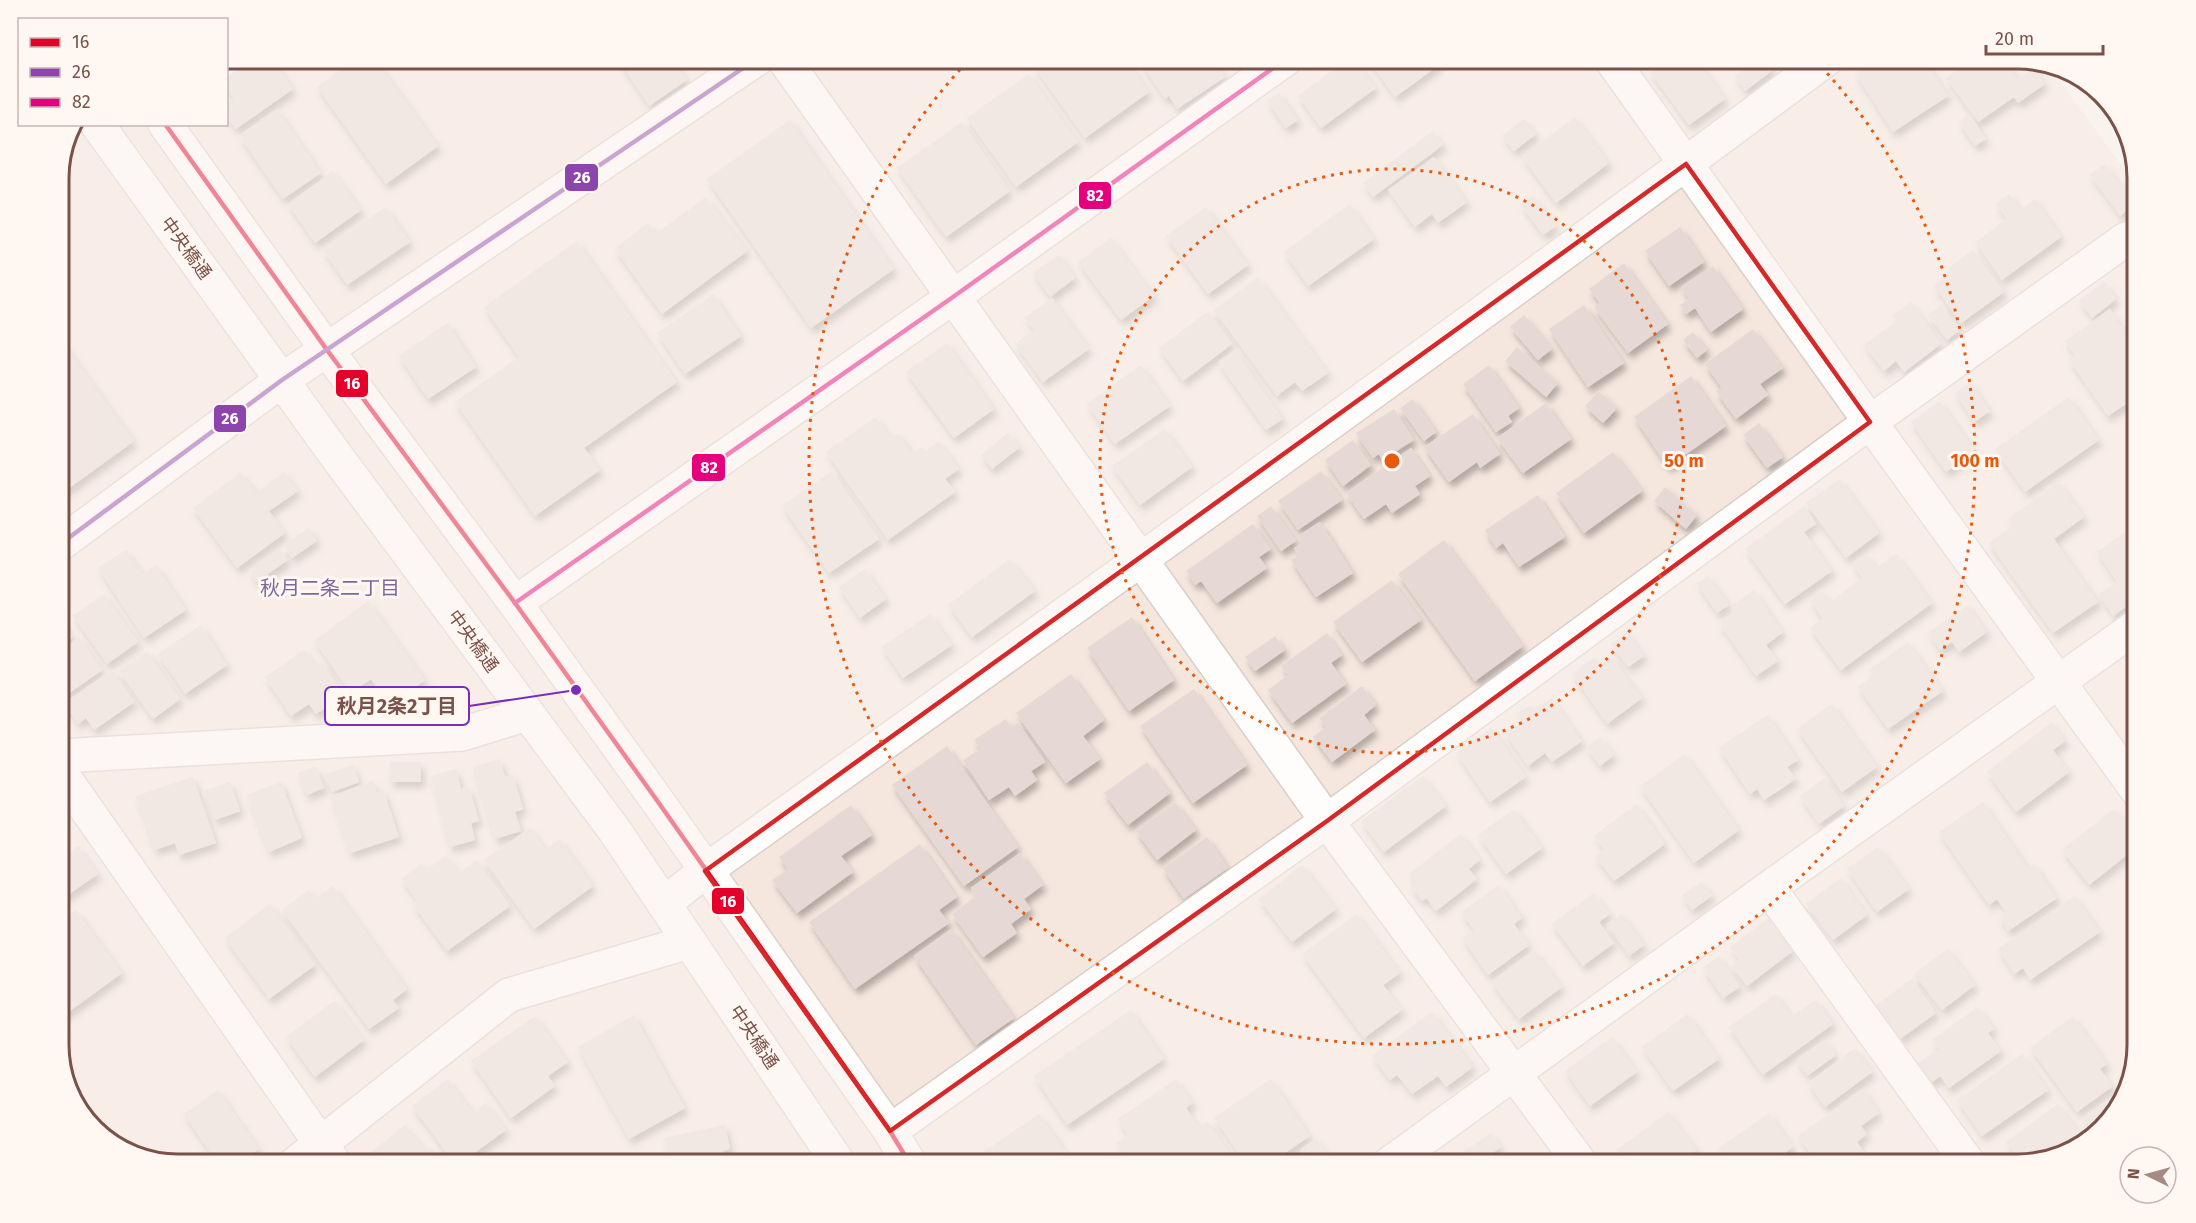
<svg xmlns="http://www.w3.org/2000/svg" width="2196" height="1223" font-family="'Fira Sans','Noto Sans JP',sans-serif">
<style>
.residential{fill:#f5e7de}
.building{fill:#e6d9d5;filter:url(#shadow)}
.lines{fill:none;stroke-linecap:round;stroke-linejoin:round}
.street-casing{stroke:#d8ceca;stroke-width:36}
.secondary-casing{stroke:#dad0cb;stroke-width:36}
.street{stroke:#fefdfc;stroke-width:33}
.secondary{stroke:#fefdfc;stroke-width:33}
.bus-1-casing{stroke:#fff7f1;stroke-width:9}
.bus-2-casing{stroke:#fff7f1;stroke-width:9}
.bus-3-casing{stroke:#fff7f1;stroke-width:9}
.bus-1{stroke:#e4002b;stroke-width:4.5}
.bus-2{stroke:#8e44ad;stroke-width:4.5}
.bus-3{stroke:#e5007d;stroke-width:4.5}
.marked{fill:none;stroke:#d62828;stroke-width:4.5;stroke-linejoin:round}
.ring{fill:none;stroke:#e8590c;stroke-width:3;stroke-dasharray:3 6}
.labels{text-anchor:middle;stroke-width:6;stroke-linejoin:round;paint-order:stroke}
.street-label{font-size:18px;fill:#7b524a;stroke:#fff7f1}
.neighbourhood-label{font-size:20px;fill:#80679d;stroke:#fff7f1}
.rim{fill:none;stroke:#7b524a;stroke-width:3}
.centre{fill:#e8590c;stroke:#fff7f1;stroke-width:3}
.ring-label{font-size:18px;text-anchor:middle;font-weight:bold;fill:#e8590c;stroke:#fff7f1;stroke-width:6;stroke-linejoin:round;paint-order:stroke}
.leader{fill:none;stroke:#7b2cbf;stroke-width:2}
.callout-dot{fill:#7b2cbf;stroke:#fff7f1;stroke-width:2}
.callout{fill:#fff7f1;stroke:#7b2cbf;stroke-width:2}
.callout-label{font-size:20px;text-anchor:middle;font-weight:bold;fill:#7b524a}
.line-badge{stroke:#fff7f1;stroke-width:2}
.badge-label{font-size:16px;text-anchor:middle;font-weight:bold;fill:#fff}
</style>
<defs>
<filter id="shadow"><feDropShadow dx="3.5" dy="6" stdDeviation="3" flood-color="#0004"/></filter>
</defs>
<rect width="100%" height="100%" fill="#f9f3ee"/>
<polygon class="residential" points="227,59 2018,59 2049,67 2137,186 2137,1046 2122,1105 2078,1148 2019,1164 178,1164 118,1149 78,1111 59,1053 59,170 68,132 72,125 226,124"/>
<g class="building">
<polygon points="255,58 272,58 293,89 236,129 226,116 226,104 234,99 226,88 226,78"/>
<polygon points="356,58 374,58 438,146 386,184 317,87"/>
<polygon points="617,58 672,58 687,80 649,106"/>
<polygon points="1048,58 1125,58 1149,92 1085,138 1035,68"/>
<polygon points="1147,58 1176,58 1180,65 1189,58 1213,58 1225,77 1177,109 1169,96 1165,99 1141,63"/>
<polygon points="1349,58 1354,58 1376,88 1321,128 1298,96"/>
<polygon points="1367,58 1434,58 1439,65 1395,97"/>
<polygon points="1669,58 1696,58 1725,99 1689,125 1650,72"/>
<polygon points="1758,58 1765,58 1773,70 1745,91 1735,76"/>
<polygon points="1877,58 1907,58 1911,63 1918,58 1924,58 1948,96 1893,132 1855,73"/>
<polygon points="1974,58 2004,58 2018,79 2034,68 2045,84 2018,103 2014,97 1978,122 1946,78"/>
<polygon points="1029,74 1078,142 1016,187 967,118"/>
<polygon points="1279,93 1298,120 1286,128 1267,101"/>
<polygon points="277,109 321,173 283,199 239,136"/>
<polygon points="1970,114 1986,139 1975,146 1959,122"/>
<polygon points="1575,117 1609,163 1556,203 1522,157"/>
<polygon points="1524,119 1536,134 1514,151 1502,136"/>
<polygon points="790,120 894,269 811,328 707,179"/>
<polygon points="962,122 1010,191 946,237 897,168"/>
<polygon points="1433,131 1443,145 1373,197 1363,183"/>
<polygon points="1434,157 1467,202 1438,223 1432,214 1415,227 1388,190"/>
<polygon points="2104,164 2136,204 2120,216 2090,175"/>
<polygon points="333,171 361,210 315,243 288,204"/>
<polygon points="2009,194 2021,210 2035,199 2061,237 2002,280 1976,242 2007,219 1996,204"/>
<polygon points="1533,196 1556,226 1543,235 1521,205"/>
<polygon points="706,197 747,251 662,314 615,249 648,223 656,234"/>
<polygon points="1350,204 1374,239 1308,286 1284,252"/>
<polygon points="386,207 410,242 347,285 323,250"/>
<polygon points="1206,207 1248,265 1208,294 1166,236"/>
<polygon points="1680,227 1704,262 1669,286 1645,251"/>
<polygon points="1111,238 1154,296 1121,320 1078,262"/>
<polygon points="577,241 677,382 584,448 600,470 535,516 455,402 519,357 484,307"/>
<polygon points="1973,250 2004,292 1961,323 1934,286 1951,273 1948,268"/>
<polygon points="1059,255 1075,278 1050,297 1033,273"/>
<polygon points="1624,263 1668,324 1628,353 1594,307 1600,303 1589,289"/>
<polygon points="1713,266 1743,309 1711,332 1695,308 1686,314 1680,305 1689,299 1681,287"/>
<polygon points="1258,277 1328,373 1302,391 1295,382 1277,396 1214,310"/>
<polygon points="2104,282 2116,299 2092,318 2079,301"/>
<polygon points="713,294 741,336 685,374 657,333"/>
<polygon points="1052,298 1089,349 1043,382 1015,344 1034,330 1025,318"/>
<polygon points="1911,302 1941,344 1904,372 1896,361 1884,371 1864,345 1897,321 1893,315"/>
<polygon points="1584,305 1624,363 1588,387 1549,329"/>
<polygon points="1941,305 1960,330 1947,340 1928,315"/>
<polygon points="2137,307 2137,323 2130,313"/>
<polygon points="2110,309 2137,349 2137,371 2129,377 2137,389 2137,396 2108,416 2069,360 2075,356 2065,341"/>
<polygon points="1208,312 1232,344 1183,381 1159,348"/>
<polygon points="1524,315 1552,349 1538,360 1510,327"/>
<polygon points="448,323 476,367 428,399 399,356"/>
<polygon points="1753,329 1783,368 1760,384 1768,395 1736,419 1716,391 1722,388 1705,364"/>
<polygon points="1693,332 1707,350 1697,358 1683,340"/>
<polygon points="59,337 134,441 61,494 59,490"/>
<polygon points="947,343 994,409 954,438 906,372"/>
<polygon points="1517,347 1558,383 1546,397 1505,361"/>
<polygon points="1235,350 1283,419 1266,430 1218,362"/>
<polygon points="1141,365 1170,406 1115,444 1087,404"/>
<polygon points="1489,365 1519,408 1508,416 1512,422 1496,432 1463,384"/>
<polygon points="1691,376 1726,426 1668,467 1634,417"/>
<polygon points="1971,383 1990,411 1974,422 1955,393"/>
<polygon points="1599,391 1617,408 1603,423 1585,406"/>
<polygon points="2069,397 2099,440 2025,492 1995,449"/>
<polygon points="1413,399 1436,432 1424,441 1400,408"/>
<polygon points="1940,401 1975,451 1946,472 1911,422"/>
<polygon points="1546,403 1571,439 1523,473 1497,438"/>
<polygon points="1394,409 1414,440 1382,460 1379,454 1373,458 1356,433"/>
<polygon points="1473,414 1500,454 1480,468 1477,462 1449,482 1424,447"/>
<polygon points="876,417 891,438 898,433 912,454 922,447 925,451 939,441 959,469 945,479 955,492 888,540 826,452"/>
<polygon points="1759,423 1783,457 1767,468 1743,435"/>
<polygon points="1165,429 1192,467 1140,505 1112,466"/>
<polygon points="2137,430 2137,449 2128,436"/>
<polygon points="1008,433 1020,447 992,469 981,455"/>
<polygon points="1353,440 1371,465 1343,486 1325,460"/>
<polygon points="1411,448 1430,476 1415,486 1420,494 1392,513 1386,504 1364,519 1346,493"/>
<polygon points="1613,452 1642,491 1584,533 1556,493"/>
<polygon points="832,471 879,539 829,573 782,506"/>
<polygon points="1321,471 1342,500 1298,530 1278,501"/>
<polygon points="241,472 256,493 284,472 298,491 269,511 285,533 237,568 193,508"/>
<polygon points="1840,479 1879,533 1846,558 1806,503"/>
<polygon points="2059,482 2084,517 2054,539 2098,602 2053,633 1989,543 2014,525 2009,518"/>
<polygon points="1665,487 1697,515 1686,529 1654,501"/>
<polygon points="1538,495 1565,537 1519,567 1503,543 1496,548 1485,530"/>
<polygon points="1271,506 1296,541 1281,551 1257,516"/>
<polygon points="1804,506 1816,524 1804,532 1832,571 1785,604 1745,549"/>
<polygon points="1320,522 1353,573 1316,597 1291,560 1299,555 1294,548 1302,543 1298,536"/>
<polygon points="1253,524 1271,549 1259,557 1267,568 1217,603 1201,581 1195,585 1186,571"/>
<polygon points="2137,524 2137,599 2113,616 2099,594 2117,582 2097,552"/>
<polygon points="309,528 317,541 292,558 284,545"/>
<polygon points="1444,540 1523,646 1475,681 1398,574"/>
<polygon points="280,549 288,560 256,582 249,570"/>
<polygon points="126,550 143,574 156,565 186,610 144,638 98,568"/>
<polygon points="1866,554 1876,568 1896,554 1932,603 1841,670 1810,628 1823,619 1810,601 1822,591 1830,602 1862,578 1852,564"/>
<polygon points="1010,559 1035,591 972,637 948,605"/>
<polygon points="865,569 886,599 860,618 839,587"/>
<polygon points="1708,576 1729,605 1717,613 1697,584"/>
<polygon points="1392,580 1421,620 1362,662 1333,622"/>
<polygon points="1754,590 1783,632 1766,645 1778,661 1756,676 1719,623 1737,610 1734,604"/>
<polygon points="104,594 138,642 107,664 73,616"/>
<polygon points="368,601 425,680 390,706 371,679 351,693 314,641"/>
<polygon points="1968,605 1987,632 1959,652 1952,642 1940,650 1928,633"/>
<polygon points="930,614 952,645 903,678 882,647"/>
<polygon points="59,616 73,637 59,647"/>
<polygon points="1132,617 1174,680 1129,711 1087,648"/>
<polygon points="201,625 227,665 185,694 158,654"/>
<polygon points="1627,632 1644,656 1628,667 1611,644"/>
<polygon points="1327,633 1342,655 1331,663 1346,684 1292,723 1268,690 1288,675 1281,666"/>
<polygon points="1275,636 1285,650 1255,671 1245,657"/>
<polygon points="79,637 102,670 65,696 61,691 59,692 59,652"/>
<polygon points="1908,642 1943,691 1888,729 1858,687 1873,676 1869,670"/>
<polygon points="304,650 315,666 321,661 338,686 334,689 340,698 316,714 309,704 291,716 265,677"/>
<polygon points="147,651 180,699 153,719 119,671"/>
<polygon points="1595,657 1601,665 1612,657 1642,698 1607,724 1572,674"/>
<polygon points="112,670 134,702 94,730 86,718 78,724 64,703"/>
<polygon points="1071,674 1104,720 1083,736 1100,759 1066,783 1016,713"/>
<polygon points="1362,686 1376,705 1364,715 1375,730 1332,762 1313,737 1326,727 1319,718"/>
<polygon points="1194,689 1247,765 1193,803 1140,726"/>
<polygon points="1552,698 1582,741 1552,762 1545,753 1528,766 1505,733 1523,721 1517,714 1530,705 1533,710"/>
<polygon points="1832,704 1877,767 1842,792 1797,729"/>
<polygon points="1768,715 1798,760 1787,767 1796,779 1764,800 1757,789 1750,794 1719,748"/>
<polygon points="1006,719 1011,727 1018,722 1045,762 1031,771 1037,780 1015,796 1009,787 989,800 963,760 980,749 974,740"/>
<polygon points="2052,722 2065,741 2053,750 2069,772 2016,812 1987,772"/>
<polygon points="1492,728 1526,777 1490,802 1456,753"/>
<polygon points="1600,737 1614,755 1600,766 1586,747"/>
<polygon points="947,746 1018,847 964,886 892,785"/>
<polygon points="1685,754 1739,830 1694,863 1640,786"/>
<polygon points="500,759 505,777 513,775 523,809 515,812 521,831 495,839 473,767"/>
<rect x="390" y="762" width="31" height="20"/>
<polygon points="1147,762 1170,793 1128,825 1104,793"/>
<polygon points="353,765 359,782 332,792 325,774"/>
<polygon points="316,767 324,788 307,795 298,773"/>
<polygon points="456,769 461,789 469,787 479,821 471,823 475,840 450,847 431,776"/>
<polygon points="1423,776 1446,806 1384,852 1361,821"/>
<polygon points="193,777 216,843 179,855 175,843 155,850 136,796"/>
<polygon points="1825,778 1844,806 1819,824 1800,796"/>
<polygon points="373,781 376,792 383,789 399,837 350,853 331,796"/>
<polygon points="230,782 240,811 215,820 205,791"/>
<polygon points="281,782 302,838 269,852 247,795"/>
<polygon points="1175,802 1196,830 1157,860 1136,831"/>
<polygon points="1983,802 2028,868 2034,864 2057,898 2008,931 1999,917 2006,912 1997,899 1989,905 1939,832"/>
<polygon points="1637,804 1665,844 1614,881 1595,856 1604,850 1594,836"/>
<polygon points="851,805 872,835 841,856 853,872 797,913 772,880 788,869 779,857"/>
<polygon points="1514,809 1542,848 1506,874 1478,835"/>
<polygon points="2114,809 2137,838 2137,847 2089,885 2062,850"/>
<polygon points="530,828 546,850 560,839 593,886 534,929 484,860"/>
<polygon points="1461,834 1480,860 1469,869 1477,879 1436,911 1426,898 1422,901 1410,885 1415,882 1409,874"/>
<polygon points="1207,837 1228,868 1184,899 1163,868"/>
<polygon points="920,844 957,897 939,910 949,923 855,989 809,922"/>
<polygon points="78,846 98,874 59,901 59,859"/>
<polygon points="1878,847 1909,889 1877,912 1847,869"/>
<polygon points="1020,853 1043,885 1024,899 1031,909 1011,924 1017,933 983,957 952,914 976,896 971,888"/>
<polygon points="446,856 459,873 477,860 510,906 447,951 413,904 417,901 402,879 422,863 426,870"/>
<polygon points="1302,865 1336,909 1292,942 1259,899"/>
<polygon points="1841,878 1867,915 1833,940 1806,904"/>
<polygon points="1702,882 1712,896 1692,910 1682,895"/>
<polygon points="1499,885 1522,918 1514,924 1529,945 1488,975 1462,938 1474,930 1461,912"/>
<polygon points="333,886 407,989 393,1000 399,1008 369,1029 282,910 309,890 316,899"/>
<polygon points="1594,893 1610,914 1599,922 1614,943 1583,966 1552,924"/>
<polygon points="2075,896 2100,932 2030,980 2023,968 2014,974 1998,949"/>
<polygon points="270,904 315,965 269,999 225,938"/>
<polygon points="76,910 122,973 59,1019 59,922"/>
<polygon points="1357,914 1400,973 1383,985 1402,1010 1364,1038 1302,954"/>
<polygon points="1622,914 1644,945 1629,956 1607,924"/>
<polygon points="1769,918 1793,951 1747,986 1732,966 1739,960 1730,947"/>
<polygon points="951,929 1014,1018 976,1045 914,956"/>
<polygon points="1948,949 1975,985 1942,1010 1914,974"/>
<polygon points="1534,950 1562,987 1519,1019 1491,982"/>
<polygon points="1719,956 1740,987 1723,998 1703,968"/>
<polygon points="1912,979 1936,1013 1900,1039 1876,1005"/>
<polygon points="1776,994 1791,1016 1816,1000 1833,1024 1763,1075 1729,1027"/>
<polygon points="335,1001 364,1040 315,1077 286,1037"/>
<polygon points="1978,1007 1994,1029 1988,1033 2001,1051 1949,1088 1940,1076 1931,1083 1917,1064 1939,1049 1932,1040"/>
<polygon points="1131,1010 1164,1059 1067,1125 1034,1076"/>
<polygon points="1432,1012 1473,1067 1446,1087 1438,1076 1412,1094 1397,1075 1390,1080 1372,1056"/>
<polygon points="1688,1014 1719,1059 1673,1091 1642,1047"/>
<polygon points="634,1015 685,1108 629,1139 578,1047"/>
<polygon points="535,1016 568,1062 548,1076 555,1086 511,1118 471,1061"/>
<polygon points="2073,1016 2107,1064 2100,1069 2113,1086 2077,1112 2030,1048"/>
<polygon points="1612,1037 1637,1072 1590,1106 1565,1071"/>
<polygon points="1825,1040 1836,1055 1807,1076 1796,1060"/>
<polygon points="1855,1048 1872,1072 1825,1107 1808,1083"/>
<polygon points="2022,1054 2048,1090 1982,1136 1957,1100"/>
<polygon points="448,1079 473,1113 486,1103 506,1130 459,1164 455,1164 412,1106"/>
<polygon points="1176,1079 1193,1103 1186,1108 1199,1127 1207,1121 1237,1164 1130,1164 1116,1143 1128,1135 1118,1119"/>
<polygon points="1271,1079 1310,1136 1279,1157 1284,1164 1246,1164 1214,1118"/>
<polygon points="2127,1086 2122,1105 2094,1133 2083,1118"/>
<polygon points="1863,1089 1879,1113 1861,1126 1867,1134 1857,1142 1866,1156 1854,1164 1818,1164 1798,1136"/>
<polygon points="218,1090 259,1149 236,1164 218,1164 184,1114"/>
<polygon points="2058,1104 2085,1140 2079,1144 2081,1146 2078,1148 2022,1164 2006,1142"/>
<polygon points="1668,1112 1697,1150 1677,1164 1628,1164 1617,1150"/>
<polygon points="1769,1113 1793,1147 1769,1164 1729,1164 1718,1149"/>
<polygon points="1039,1114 1071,1159 1062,1164 974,1164 972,1160"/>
<polygon points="405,1125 425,1150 432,1147 441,1164 375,1164 368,1155"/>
<polygon points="725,1125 730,1149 723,1151 726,1164 654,1164 652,1155 667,1152 664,1138"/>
<polygon points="1491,1133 1501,1147 1494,1152 1502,1164 1451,1164 1449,1162"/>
<polygon points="1316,1138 1335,1164 1310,1164 1300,1150"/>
<polygon points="1108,1151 1117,1164 1086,1164"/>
<polygon points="1878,1159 1882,1164 1870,1164"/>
</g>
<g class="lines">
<g class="street-casing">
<g id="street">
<polyline points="783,58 1327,821 1581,1164"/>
<polyline points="1610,58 1870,422 2137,790"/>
<polyline points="59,545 282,380 758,58"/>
<polyline points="515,603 953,297 1287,58"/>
<polyline points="59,756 462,734 527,714"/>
<polyline points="59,770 335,1164"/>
<polyline points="1769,888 1969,1164"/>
<path d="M664,904L705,871C1081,603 1458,334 1828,58"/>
<polyline points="890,1131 1327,821 1870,422 2126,239"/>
<polyline points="295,1164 509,995 689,942"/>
<polyline points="1389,1164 1769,888 2137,626"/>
</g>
</g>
<g class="secondary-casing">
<g id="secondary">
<polyline points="97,124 337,457 615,831 839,1164"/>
<polyline points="165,124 327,350 515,603 656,799 890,1131 910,1164"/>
</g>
</g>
<use href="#street" class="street"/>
<use href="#secondary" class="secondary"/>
<g class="bus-1-casing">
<polyline id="bus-1" points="165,124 327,350 515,603 656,799 890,1131 910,1164"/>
</g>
<g class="bus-2-casing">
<polyline id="bus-2" points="59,545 282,380 758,58"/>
</g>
<g class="bus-3-casing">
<polyline id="bus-3" points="515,603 953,297 1287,58"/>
</g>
<use href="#bus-1" class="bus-1"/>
<use href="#bus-2" class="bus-2"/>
<use href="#bus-3" class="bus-3"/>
</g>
<path d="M0 0H2196V1223H0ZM1686,164L1870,422L1327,821L890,1131L705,871Z" fill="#f9f3ee" fill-opacity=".55" fill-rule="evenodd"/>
<path class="marked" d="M1686,164L1870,422L1327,821L890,1131L705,871Z"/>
<g class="ring">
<circle cx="1392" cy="461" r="292"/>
<path d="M1815 60A583 583 0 1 1 969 60"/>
</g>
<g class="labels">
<g class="street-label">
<text transform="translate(186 248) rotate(54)" y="6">中央橋通</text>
<text transform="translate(473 641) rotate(54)" y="6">中央橋通</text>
<text transform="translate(754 1037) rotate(56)" y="6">中央橋通</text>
</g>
<g class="neighbourhood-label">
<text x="330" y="595">秋月二条二丁目</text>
</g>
</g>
<path d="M0 0H2196V1223H0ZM178 69H2018A109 109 0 0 1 2127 178V1045A109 109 0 0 1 2018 1154H178A109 109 0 0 1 69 1045V178A109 109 0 0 1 178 69Z" fill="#fff7f1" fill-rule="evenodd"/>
<path class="rim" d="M178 69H2018A109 109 0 0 1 2127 178V1045A109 109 0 0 1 2018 1154H178A109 109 0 0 1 69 1045V178A109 109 0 0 1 178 69Z"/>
<circle cx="1392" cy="461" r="9" class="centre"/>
<g class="ring-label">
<text x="1684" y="467">50 m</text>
<text x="1975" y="467">100 m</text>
</g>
<path class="leader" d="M576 690L469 706"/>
<circle class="callout-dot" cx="576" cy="690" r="6"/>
<rect class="callout" x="325" y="687" width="144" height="38" rx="6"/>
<g class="callout-label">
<text x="397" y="713">秋月2条2丁目</text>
</g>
<g class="line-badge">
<rect x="564" y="163" width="35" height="29" rx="6" fill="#8e44ad"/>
<rect x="1078" y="181" width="34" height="29" rx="6" fill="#e5007d"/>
<rect x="335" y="369" width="34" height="29" rx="6" fill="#e4002b"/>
<rect x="213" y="404" width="34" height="29" rx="6" fill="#8e44ad"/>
<rect x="691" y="453" width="35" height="29" rx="6" fill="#e5007d"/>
<rect x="711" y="887" width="34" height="28" rx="6" fill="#e4002b"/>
</g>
<g class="badge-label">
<text x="582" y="183">26</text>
<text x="1095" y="201">82</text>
<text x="352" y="389">16</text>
<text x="230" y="424">26</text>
<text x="709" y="473">82</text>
<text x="728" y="907">16</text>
</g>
<rect x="18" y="18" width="210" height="108" fill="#fff7f1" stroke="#cab5ae" stroke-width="1.5"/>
<rect x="30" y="38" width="30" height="9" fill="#e4002b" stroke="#cab5ae" stroke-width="1.5"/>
<text x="72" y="48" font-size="18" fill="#7b524a">16</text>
<rect x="30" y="68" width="30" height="9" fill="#8e44ad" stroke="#cab5ae" stroke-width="1.5"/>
<text x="72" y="78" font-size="18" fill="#7b524a">26</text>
<rect x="30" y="98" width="30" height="9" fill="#e5007d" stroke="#cab5ae" stroke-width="1.5"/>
<text x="72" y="108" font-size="18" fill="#7b524a">82</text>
<g transform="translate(2148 1175) rotate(275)"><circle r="28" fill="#fff7f1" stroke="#cab5ae" stroke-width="1.5"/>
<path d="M0-4.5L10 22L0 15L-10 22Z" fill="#a78a83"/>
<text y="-9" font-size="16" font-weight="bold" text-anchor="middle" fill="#7b524a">N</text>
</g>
<path d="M1986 45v9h117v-9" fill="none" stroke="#7b524a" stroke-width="3"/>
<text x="1995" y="45" font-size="18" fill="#7b524a" stroke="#fff7f1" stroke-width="4.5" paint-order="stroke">20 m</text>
</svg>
